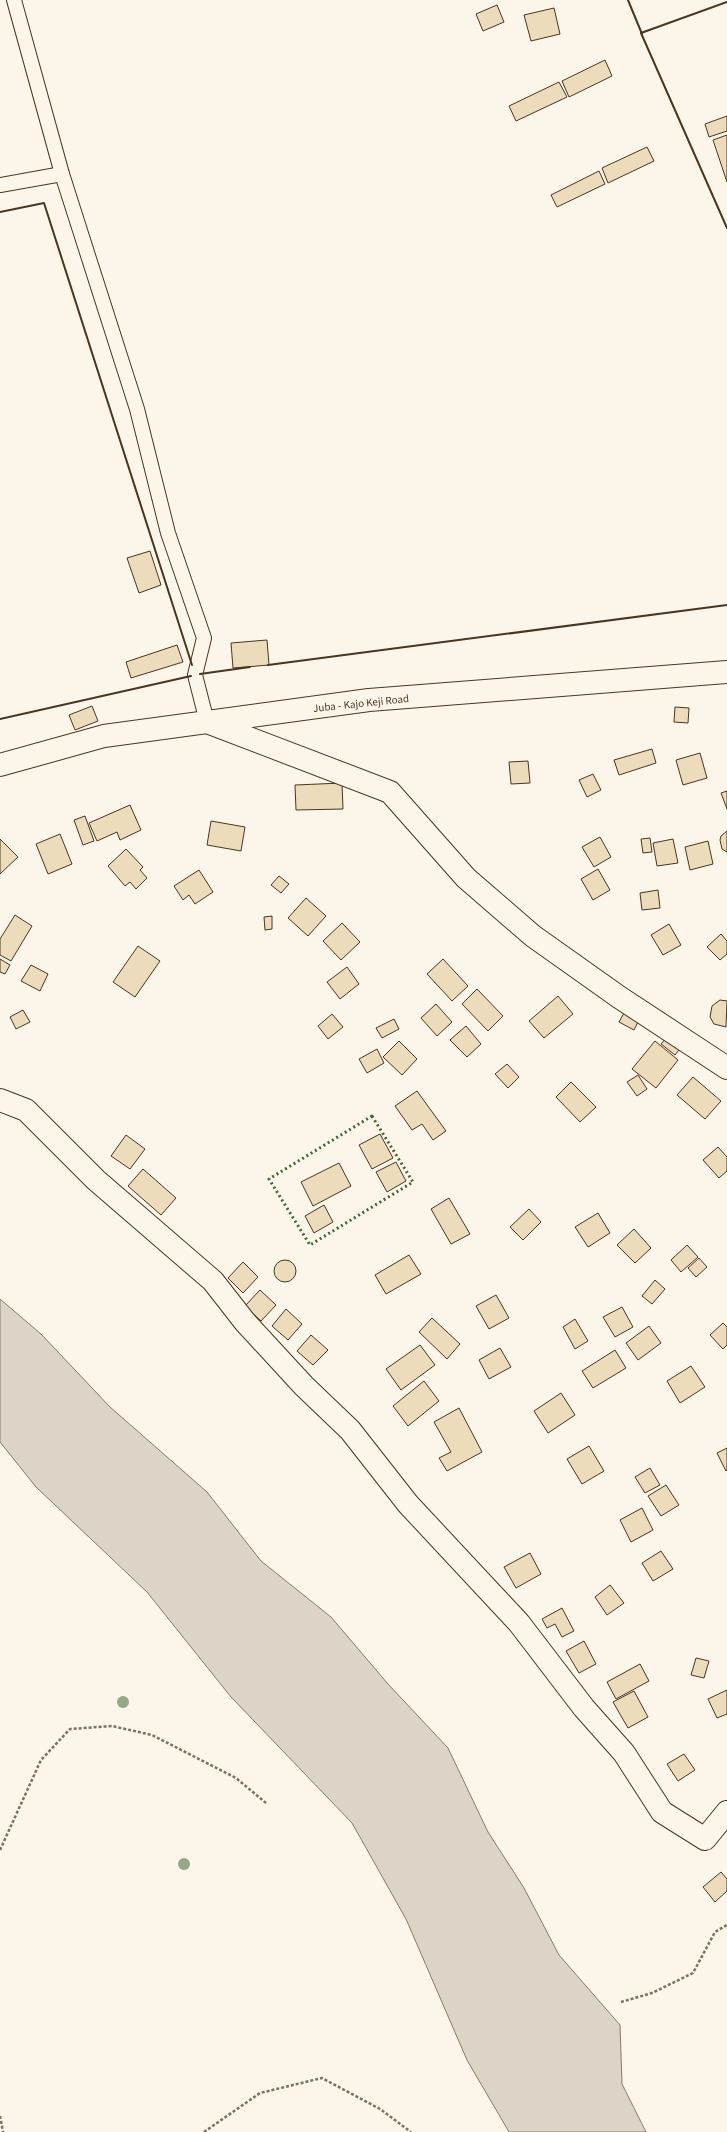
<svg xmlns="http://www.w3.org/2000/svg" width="727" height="2132" font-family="'Source Sans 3',sans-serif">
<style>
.water{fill:#dcd4c6;stroke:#887966}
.building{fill:#ecdcbc;stroke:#4a3520}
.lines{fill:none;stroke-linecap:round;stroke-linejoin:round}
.service-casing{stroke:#4a3520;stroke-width:16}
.minor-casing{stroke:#4a3520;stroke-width:24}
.secondary-casing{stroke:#4a3520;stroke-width:24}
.path{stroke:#7f6f5c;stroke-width:2.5;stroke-dasharray:3 2;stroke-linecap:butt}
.service{stroke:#fbf6e9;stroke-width:14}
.minor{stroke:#fbf6e9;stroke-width:22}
.secondary{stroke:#fbf6e9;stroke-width:22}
.hedge{stroke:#436837;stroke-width:3;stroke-dasharray:2 3;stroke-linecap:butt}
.wall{stroke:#4a3520;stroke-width:2}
.tree{fill:#96a887}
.labels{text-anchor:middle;stroke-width:3;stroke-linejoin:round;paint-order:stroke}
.street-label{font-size:11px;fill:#4a3520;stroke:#fbf6e9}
</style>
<rect width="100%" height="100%" fill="#fbf6e9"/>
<polygon class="water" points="0,1299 41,1334 110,1407 207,1492 261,1561 331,1617 388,1684 448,1748 488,1832 524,1888 559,1955 620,2025 622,2084 646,2132 509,2132 467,2060 406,1919 352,1823 231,1697 147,1592 36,1487 0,1442"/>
<g class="building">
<polygon points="497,5 504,22 483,31 476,14"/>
<polygon points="554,8 560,34 531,41 524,15"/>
<polygon points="605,60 612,76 569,97 562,81"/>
<polygon points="559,82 567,97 516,121 509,106"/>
<polygon points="727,116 727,131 709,137 705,124"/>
<polygon points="727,135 727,182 713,140"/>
<polygon points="647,147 654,161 608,183 602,168"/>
<polygon points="599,171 605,184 557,207 551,195"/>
<polygon points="150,551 161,585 139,593 127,558"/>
<polygon points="267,640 269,665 233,668 231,643"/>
<polygon points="177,645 183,662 131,678 126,662"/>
<polygon points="92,706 98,721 75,730 69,715"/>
<polygon points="675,707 689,708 688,723 674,722"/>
<polygon points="652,749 656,763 619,775 614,760"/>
<polygon points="700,753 707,778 683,785 676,760"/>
<polygon points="528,761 530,783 511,784 509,762"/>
<polygon points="593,774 601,790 587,797 579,780"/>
<polygon points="342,783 343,809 296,810 295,785"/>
<polygon points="727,791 727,809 721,793"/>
<polygon points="130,805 141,830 120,840 117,832 97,841 89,823"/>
<polygon points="85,816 94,841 83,845 74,820"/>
<polygon points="211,821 245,827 241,851 207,845"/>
<polygon points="727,831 727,852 722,849 720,840 721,836"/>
<polygon points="60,834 72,864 48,874 36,844"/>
<polygon points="600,837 611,857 594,867 582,847"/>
<polygon points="650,838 652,852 643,853 641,839"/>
<polygon points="0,839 18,857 0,874"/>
<polygon points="673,839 678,863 657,866 653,843"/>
<polygon points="708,841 713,864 690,870 685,847"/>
<polygon points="126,849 143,867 140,870 147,878 136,889 130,882 125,886 108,866"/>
<polygon points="598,869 610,890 593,900 581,879"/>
<polygon points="199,870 213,892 195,904 189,895 183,900 174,886"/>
<polygon points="279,876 289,884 281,893 271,885"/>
<polygon points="658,890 660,908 642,910 640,893"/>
<polygon points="306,898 326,916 308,936 288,918"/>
<polygon points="15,915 32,926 11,961 0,955 0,939"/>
<polygon points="272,916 272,929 265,930 264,917"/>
<polygon points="342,923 360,942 341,960 323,941"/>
<polygon points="669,924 681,945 663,955 651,935"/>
<polygon points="721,934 727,941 727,954 720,960 707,947"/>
<polygon points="138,946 160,961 135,997 113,982"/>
<polygon points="0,959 10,965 5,974 0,972"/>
<polygon points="443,959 468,986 452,1001 427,974"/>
<polygon points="31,965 48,974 40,991 21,981"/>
<polygon points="347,967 359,984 340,999 327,982"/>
<polygon points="477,989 503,1016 488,1031 462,1004"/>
<polygon points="558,996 573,1014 544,1038 529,1021"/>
<polygon points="720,1000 727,1001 726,1027 714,1024 710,1017 712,1006"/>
<polygon points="436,1004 452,1022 437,1036 421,1018"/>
<polygon points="23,1010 30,1022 16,1029 10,1017"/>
<polygon points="624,1013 638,1022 634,1030 619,1022"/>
<polygon points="332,1014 343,1027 328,1039 318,1026"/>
<polygon points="394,1019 399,1029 382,1038 376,1028"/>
<polygon points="466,1026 481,1044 467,1057 450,1040"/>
<polygon points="669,1035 683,1045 675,1055 661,1044"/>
<polygon points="399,1041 417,1059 402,1075 383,1057"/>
<polygon points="655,1041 678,1060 656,1088 632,1069"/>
<polygon points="377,1049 384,1063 367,1073 359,1059"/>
<polygon points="507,1064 519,1077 508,1088 495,1074"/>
<polygon points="638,1075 647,1089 637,1096 627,1082"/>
<polygon points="693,1077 721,1101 705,1119 677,1095"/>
<polygon points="571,1082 596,1107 580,1122 556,1097"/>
<polygon points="417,1091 446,1131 433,1140 422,1124 412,1130 395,1106"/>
<polygon points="380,1134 393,1158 372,1169 359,1145"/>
<polygon points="126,1135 145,1149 130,1169 111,1156"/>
<polygon points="718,1147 727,1157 727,1171 719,1178 703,1160"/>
<polygon points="396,1162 406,1181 387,1192 376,1172"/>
<polygon points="339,1163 351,1186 313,1206 301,1182"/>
<polygon points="143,1169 176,1198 161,1215 128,1186"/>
<polygon points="449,1198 470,1234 451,1244 431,1209"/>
<polygon points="324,1205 333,1222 314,1233 305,1216"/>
<polygon points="529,1209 541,1222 523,1240 510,1227"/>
<polygon points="598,1213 610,1233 588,1247 575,1227"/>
<polygon points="634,1229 651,1248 635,1263 617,1245"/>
<polygon points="687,1245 698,1257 681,1272 671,1260"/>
<polygon points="409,1255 421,1274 386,1294 375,1275"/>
<polygon points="699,1258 707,1267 696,1277 688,1268"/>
<circle cx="285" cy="1271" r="11"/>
<polygon points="243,1262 258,1277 243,1293 228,1278"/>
<polygon points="655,1280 665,1289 652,1304 642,1296"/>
<polygon points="260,1290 276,1305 261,1321 245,1306"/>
<polygon points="496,1295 509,1318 489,1329 476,1306"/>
<polygon points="622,1307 633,1327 615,1337 603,1317"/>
<polygon points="286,1309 302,1324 288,1340 272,1326"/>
<polygon points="432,1318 460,1344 447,1359 419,1332"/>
<polygon points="575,1319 588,1341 575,1349 563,1327"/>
<polygon points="723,1323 727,1327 727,1345 723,1349 710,1335"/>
<polygon points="649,1326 661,1343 638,1360 626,1343"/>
<polygon points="311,1335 328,1350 313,1365 297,1351"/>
<polygon points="420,1345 435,1365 401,1390 386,1369"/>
<polygon points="500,1348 511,1367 489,1379 479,1360"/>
<polygon points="615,1350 626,1368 593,1388 582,1371"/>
<polygon points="691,1366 705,1387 680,1403 667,1381"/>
<polygon points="424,1381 439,1401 408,1426 393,1406"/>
<polygon points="561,1393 575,1415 548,1433 534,1411"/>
<polygon points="459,1408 482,1452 447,1471 439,1458 451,1452 434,1422"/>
<polygon points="589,1446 604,1471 582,1484 567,1459"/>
<polygon points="727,1448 727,1470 726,1471 717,1453"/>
<polygon points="650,1468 660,1485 645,1493 635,1477"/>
<polygon points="666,1485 679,1505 661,1516 648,1496"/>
<polygon points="642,1508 653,1530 631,1542 620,1520"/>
<polygon points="661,1551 673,1569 653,1581 642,1563"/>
<polygon points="530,1553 541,1574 516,1588 504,1567"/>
<polygon points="610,1585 624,1603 607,1615 595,1597"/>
<polygon points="562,1608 574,1631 562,1637 555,1624 547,1628 542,1619"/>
<polygon points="584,1641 596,1664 579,1673 566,1651"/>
<polygon points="696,1658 709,1661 704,1678 691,1675"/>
<polygon points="640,1664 649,1681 616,1699 607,1682"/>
<polygon points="727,1690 727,1714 717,1718 708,1699"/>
<polygon points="634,1691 648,1717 628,1728 613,1702"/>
<polygon points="684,1754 695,1770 678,1781 667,1764"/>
<polygon points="721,1872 727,1879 727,1891 715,1902 703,1887"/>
</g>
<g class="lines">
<g class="service-casing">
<g id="service">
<polyline points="14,0 62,174 137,409 168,533 204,638 195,675 207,722"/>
<polyline points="0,185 62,174"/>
</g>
</g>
<g class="minor-casing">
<g id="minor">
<polyline points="207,722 390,792 466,878 533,936 619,997 727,1068"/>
<polyline points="0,1100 26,1110 96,1180 213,1281 245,1322 304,1386 350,1430 408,1504 519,1623 584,1708 624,1753 662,1812 705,1839 727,1812"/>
</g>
</g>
<g class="secondary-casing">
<polyline id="secondary" points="0,765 104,736 369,700 727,672"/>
</g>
<g class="path">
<polyline points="0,1850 41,1760 70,1729 112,1726 152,1735 236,1778 266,1803"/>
<polyline points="621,2002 652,1993 693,1973 715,1932 727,1925"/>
<polyline points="0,2116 3,2132"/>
<polyline points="204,2132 260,2093 322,2078 380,2109 411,2132"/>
</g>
<use href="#service" class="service"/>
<use href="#minor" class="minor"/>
<use href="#secondary" class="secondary"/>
<polygon class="hedge" points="372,1116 413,1182 310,1245 269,1179"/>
<g class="wall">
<polyline points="628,0 642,34"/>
<polyline points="727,2 641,33 727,228"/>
<polyline points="0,212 44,203 192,665"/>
<polyline points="268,665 727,605"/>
<polyline points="200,674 250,667"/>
<polyline points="0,719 191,676"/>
</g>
</g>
<g class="tree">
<circle cx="123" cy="1702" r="6"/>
<circle cx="184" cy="1864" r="6"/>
</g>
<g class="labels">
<g class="street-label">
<text transform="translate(361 703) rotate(-6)" y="4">Juba - Kajo Keji Road</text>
</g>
</g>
</svg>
